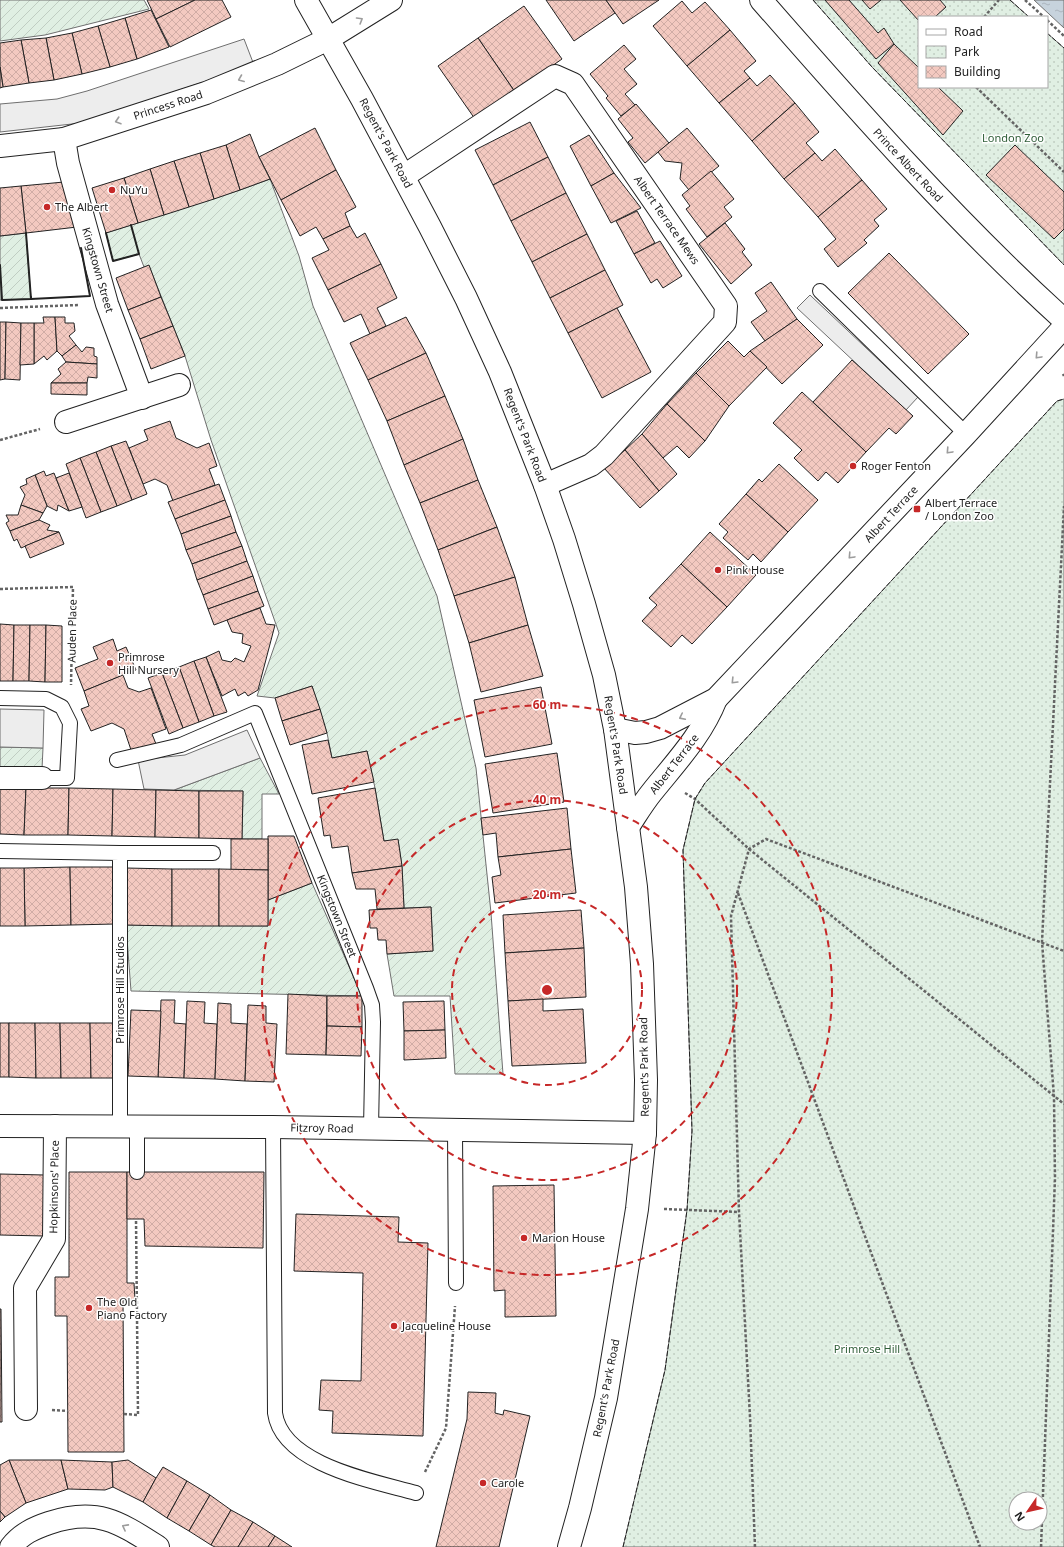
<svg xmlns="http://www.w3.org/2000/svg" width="1064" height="1547" font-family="'Noto Sans',sans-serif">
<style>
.park{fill:url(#park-dots);stroke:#6f6f6f;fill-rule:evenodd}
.garden{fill:url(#garden-furrows);stroke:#6f6f6f}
.parking{fill:#ededed;stroke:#6f6f6f}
.water{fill:url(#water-ripples);stroke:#6f6f6f}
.building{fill:url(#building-cross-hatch);stroke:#222}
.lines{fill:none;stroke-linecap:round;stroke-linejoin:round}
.service-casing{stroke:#222;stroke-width:16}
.minor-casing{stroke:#222;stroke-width:24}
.tertiary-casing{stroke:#222;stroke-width:24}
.primary-casing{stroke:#222;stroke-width:24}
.path{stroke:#646464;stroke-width:2.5;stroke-dasharray:3 2;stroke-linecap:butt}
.service{stroke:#fff;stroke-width:14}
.minor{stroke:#fff;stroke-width:22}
.tertiary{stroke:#fff;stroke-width:22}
.primary{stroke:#fff;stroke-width:22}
.fence{stroke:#222;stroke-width:1;stroke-dasharray:5 2;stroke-linecap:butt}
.wall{stroke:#222;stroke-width:2}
.oneway{stroke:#9c9c9c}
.ring{fill:none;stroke:#c62828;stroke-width:2;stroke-dasharray:7 5}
.poi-dot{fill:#c62828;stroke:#fff;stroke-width:1.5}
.labels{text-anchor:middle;stroke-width:3;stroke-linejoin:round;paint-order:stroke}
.street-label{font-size:11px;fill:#222;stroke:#fff}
.park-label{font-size:11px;fill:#2f5e38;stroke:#fff}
.poi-label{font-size:11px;fill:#222;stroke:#fff;text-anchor:start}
.centre{fill:#c62828;stroke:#fff;stroke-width:2}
.ring-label{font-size:12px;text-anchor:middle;font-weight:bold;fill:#c62828;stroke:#fff;stroke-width:3;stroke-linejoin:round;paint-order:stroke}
</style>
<defs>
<pattern id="park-dots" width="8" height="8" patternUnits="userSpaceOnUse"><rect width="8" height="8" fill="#e0efe3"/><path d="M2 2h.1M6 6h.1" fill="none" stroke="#c0cdc2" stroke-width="1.8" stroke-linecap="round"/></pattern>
<pattern id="garden-furrows" width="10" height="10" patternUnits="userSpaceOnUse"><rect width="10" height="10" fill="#e0efe3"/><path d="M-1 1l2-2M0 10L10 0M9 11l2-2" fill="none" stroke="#c0cdc2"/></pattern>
<pattern id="water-ripples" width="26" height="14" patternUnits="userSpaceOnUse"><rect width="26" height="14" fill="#c7d3dd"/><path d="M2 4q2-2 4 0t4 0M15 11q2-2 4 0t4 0" fill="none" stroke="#abb5bd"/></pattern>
<pattern id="building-cross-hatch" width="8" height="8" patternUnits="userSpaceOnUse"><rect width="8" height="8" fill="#f3c9c0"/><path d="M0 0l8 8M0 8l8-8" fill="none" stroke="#d0aca5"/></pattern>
</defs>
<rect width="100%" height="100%" fill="#fff"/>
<g class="park">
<polygon points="813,0 1010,0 1029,17 919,17 919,87 1047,87 1047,33 1064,48 1064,265 872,67"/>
<path d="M1064,399V1547H623L665,1370L687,1210L692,1131L683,850L695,799L705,783L1057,401ZM1016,1499H1040V1523H1016Z"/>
</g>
<g class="garden">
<polygon points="0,0 144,0 149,9 45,35 0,41"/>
<polygon points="270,179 299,256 313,306 437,596 476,768 491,913 503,1074 455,1074 450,996 394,996 387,954 433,951 431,907 404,908 402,866 398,840 384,841 375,788 367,751 332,758 327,733 312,686 275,698 257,696 279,633 211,440 185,356 149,266 144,267 139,254 113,261 106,233 240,190"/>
<polygon points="26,233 31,299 0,300 0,236"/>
<polygon points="0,747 43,748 42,769 0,768"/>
<polygon points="260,758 279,794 262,794 262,839 242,839 243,791 174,790"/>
<polygon points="312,883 362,996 131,991 126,925 268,926 268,900"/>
</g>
<g class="parking">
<polygon points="244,39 254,65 81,123 0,132 0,104 57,99 87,91"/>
<polygon points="810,295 918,397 906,410 797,308"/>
<polygon points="0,709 44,710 43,748 0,747"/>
<polygon points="247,730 260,758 174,790 144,789 138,760 185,755"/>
</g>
<polygon class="water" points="1034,0 1064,0 1064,28"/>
<g class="building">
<polygon points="147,0 195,0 156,19"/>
<polygon points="195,0 222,0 231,17 170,47 156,19"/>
<polygon points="546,0 606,0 615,13 574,41"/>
<polygon points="606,0 659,0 623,24"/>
<polygon points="825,0 849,0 878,33 884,28 894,44 876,59"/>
<polygon points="862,0 881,0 870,9"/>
<polygon points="900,0 940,0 946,7 935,17 919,17 919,21"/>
<polygon points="682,1 692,13 705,2 730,30 687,66 653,26"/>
<polygon points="524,6 562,59 515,92 478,38"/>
<polygon points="151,10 169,47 137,59 125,18"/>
<polygon points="125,18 137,59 110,67 98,26"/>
<polygon points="98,26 110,67 82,74 72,33"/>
<polygon points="730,30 756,61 744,71 750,78 719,103 687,66"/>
<polygon points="72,33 82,74 54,80 46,38"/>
<polygon points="46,38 54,80 29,83 21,40"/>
<polygon points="478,38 515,92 475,119 438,66"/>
<polygon points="21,40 29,83 3,87 0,67 0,43"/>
<polygon points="894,44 919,68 919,87 938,87 963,111 943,135 878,63"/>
<polygon points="624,45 636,59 624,69 637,84 625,94 635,105 621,116 606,98 608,96 590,74"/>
<polygon points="0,67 3,87 0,88"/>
<polygon points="770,75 795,103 752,141 719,103 750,78 757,86"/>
<polygon points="795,103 819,132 806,143 815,153 784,179 752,141"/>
<polygon points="636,104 669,143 645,163 628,142 633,138 618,119"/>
<polygon points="530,122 548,157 493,185 475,150"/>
<polygon points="315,128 336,170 281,200 259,157"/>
<polygon points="687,128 719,166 689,190 680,179 682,163 665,161 658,152"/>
<polygon points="250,134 259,157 270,179 240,190 226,145"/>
<polygon points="589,135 614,173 591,186 570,146"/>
<polygon points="226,145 240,190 214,199 200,153"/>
<polygon points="1015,145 1064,192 1064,229 1054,239 986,175"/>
<polygon points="835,149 862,180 818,217 784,179 815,153 822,161"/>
<polygon points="200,153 214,199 189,207 174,161"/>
<polygon points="548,157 566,193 511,221 493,185"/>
<polygon points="174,161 189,207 164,215 150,169"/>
<polygon points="150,169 164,215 138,223 124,178"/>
<polygon points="336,170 356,207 345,213 350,226 323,239 316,227 300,236 281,200"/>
<polygon points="711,171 734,199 724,207 732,217 707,237 686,209 690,206 682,195"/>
<polygon points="614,173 641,208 611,223 591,186"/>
<polygon points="124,178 138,223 106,233 92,188"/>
<polygon points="862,180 887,209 874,220 879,226 864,240 867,243 838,267 824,249 836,239 818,217"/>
<polygon points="64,182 77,227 26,233 21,186"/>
<polygon points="21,186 26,233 0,236 0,188"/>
<polygon points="566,193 587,234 532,262 511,221"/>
<polygon points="637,211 655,243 634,254 616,221"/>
<polygon points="725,223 745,249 742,252 752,265 731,284 699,244"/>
<polygon points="350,226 357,238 365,233 381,264 328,290 312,258 329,250 323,239"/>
<polygon points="587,234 605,270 550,298 532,262"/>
<polygon points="660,241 682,276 663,288 657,279 651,283 634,254"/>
<polygon points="889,253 969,334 928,374 848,293"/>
<polygon points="381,264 397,298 377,308 386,326 370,334 361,314 344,322 328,290"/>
<polygon points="149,265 161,297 128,310 116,278"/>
<polygon points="605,270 623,305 568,333 550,298"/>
<polygon points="771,282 797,319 765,341 751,322 767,311 755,293"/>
<polygon points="161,297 173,326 140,339 128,310"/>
<polygon points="617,308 651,372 602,398 568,333"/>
<polygon points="43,317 55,317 57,351 47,360 44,356 34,364 34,323 44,323"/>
<polygon points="55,317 65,317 65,323 74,323 75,331 69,336 76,345 62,356 57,351"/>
<polygon points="406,317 426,353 368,380 350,343"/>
<polygon points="797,319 823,345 782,384 750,351"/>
<polygon points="0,322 6,322 5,379 0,380"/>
<polygon points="6,322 21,323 20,380 5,379"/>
<polygon points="21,323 34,323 34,364 20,365"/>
<polygon points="173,326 185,356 151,369 140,339"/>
<polygon points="728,341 744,357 750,351 767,367 729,406 696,373"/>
<polygon points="76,345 82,352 86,347 94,348 94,356 97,357 97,364 66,362 62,356"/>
<polygon points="426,353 445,396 387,421 368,380"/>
<polygon points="852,360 913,416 896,434 889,428 866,452 813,402"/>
<polygon points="66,362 97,364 97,378 88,377 87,383 51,383 61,374 58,369"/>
<polygon points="696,373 729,406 705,441 667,404"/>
<polygon points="51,383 87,383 87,395 51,394"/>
<polygon points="802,392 866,452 838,483 826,472 818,481 794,458 802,450 773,423"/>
<polygon points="445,396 463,439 404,465 387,421"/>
<polygon points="667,404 705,441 689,458 677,446 663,458 642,434"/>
<polygon points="170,421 176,438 197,448 209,443 217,466 209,469 215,485 173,501 167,485 155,479 143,484 129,448 148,440 144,430"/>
<polygon points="642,434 677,474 659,491 625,450"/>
<polygon points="463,439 478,480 420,503 404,465"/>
<polygon points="126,441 147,494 132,500 111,446"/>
<polygon points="111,446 132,500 117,506 96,452"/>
<polygon points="625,450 659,491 640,508 604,468"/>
<polygon points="96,452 117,506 101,512 80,458"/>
<polygon points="80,458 101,512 86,518 66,464"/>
<polygon points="779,464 818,500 788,532 746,494 759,479 762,482"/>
<polygon points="44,471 46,476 54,473 69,511 58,505 57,511 47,506 35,475"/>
<polygon points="69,473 82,507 69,511 56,478"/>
<polygon points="35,475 47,506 43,513 21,505 25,495 20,487 27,484 26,479"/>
<polygon points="478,480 497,527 438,550 420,503"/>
<polygon points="219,484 225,500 175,519 168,502"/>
<polygon points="746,494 788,532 761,562 753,554 748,560 723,538 728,532 719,524"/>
<polygon points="225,500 231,516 181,534 175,519"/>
<polygon points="21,505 43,513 39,520 10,531 6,523 9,521 6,515 18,515"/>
<polygon points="231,516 236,532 186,550 181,534"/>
<polygon points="39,520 50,525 47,530 59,532 21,548 17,539 14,541 10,531"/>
<polygon points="497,527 515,577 454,596 438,550"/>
<polygon points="59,532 64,544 30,558 25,546"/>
<polygon points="236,532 242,546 192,564 186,550"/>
<polygon points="710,532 756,575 727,607 681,564"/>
<polygon points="242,546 247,561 197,580 192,564"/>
<polygon points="247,561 253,576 203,595 197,580"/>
<polygon points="681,564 727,607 692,644 682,635 671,647 642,621 657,605 649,598"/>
<polygon points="253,576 258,591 208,609 203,595"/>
<polygon points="515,577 528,625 469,643 454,596"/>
<polygon points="258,591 264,606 214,625 208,609"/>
<polygon points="260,608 266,624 275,625 258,690 248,696 245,692 238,696 235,689 222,696 206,657 219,651 222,660 231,662 235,658 244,662 251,646 242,643 243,634 232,632 227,620"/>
<polygon points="0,624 14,625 13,681 0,681"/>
<polygon points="14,625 30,625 29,681 13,681"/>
<polygon points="30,625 46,625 45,682 29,681"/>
<polygon points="46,625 62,626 62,682 45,682"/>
<polygon points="528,625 543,676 481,692 469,643"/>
<polygon points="113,639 117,651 126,647 136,670 84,691 75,668 98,659 93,647"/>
<polygon points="206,657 227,712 214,716 194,661"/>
<polygon points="194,661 214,716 199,722 179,667"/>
<polygon points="179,667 199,722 183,728 162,673"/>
<polygon points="162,673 183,728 169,734 148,678"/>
<polygon points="123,675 128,688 139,692 151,688 166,729 152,734 156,744 132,753 124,729 112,723 91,731 81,709 89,706 84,691"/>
<polygon points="312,686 320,709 282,721 275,698"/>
<polygon points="541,687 552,744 485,757 474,700"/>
<polygon points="320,709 327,733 290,745 282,721"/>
<polygon points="328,740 332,758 367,751 374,782 312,794 302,745"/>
<polygon points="557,753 564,802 493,813 485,764"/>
<polygon points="0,787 26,788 24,835 0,834"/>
<polygon points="26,788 69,788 68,835 24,835"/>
<polygon points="69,788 113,789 112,836 68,835"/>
<polygon points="375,788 384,841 398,839 402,866 352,873 348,846 332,848 330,835 324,836 318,798"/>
<polygon points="113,789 156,790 155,837 112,836"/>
<polygon points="156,790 199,791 199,838 155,837"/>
<polygon points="199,791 243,791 242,839 199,838"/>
<polygon points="567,808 571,849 498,857 496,833 483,835 481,818"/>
<polygon points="268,836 294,836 312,883 268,900"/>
<rect x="231" y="839" width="37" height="31"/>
<polygon points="571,849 576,893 495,903 492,877 501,875 498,857"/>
<polygon points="402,866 404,908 377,909 375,889 356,889 352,873"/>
<polygon points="70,867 71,925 25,926 24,868"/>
<polygon points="70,867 114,867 115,924 71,925"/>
<polygon points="0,868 24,868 25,926 0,926"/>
<polygon points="126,868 172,869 172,926 126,925"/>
<rect x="172" y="869" width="47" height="57"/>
<polygon points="219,869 268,870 268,926 219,926"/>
<polygon points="431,907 433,951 387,954 386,940 378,940 377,928 370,928 369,910"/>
<polygon points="581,910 584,948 505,953 503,915"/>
<polygon points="584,948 586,997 508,1001 505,953"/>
<polygon points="288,994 327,996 326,1055 286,1054"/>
<polygon points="327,996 362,996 362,1027 327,1026"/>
<polygon points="543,999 543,1011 583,1009 586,1063 512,1066 508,1001"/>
<polygon points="161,1000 175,1000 174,1023 186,1024 184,1078 158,1077"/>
<polygon points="187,1001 205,1002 204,1023 217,1024 215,1079 184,1078"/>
<polygon points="444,1001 445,1030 404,1031 403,1002"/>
<polygon points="218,1003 231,1004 231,1023 247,1024 245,1081 215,1079"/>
<polygon points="248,1005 266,1006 266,1023 277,1024 274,1082 245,1081"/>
<polygon points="131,1010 161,1011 158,1077 128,1076"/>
<rect x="0" y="1023" width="9" height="54"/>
<polygon points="9,1023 35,1023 36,1078 9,1077"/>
<polygon points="35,1023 60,1023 61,1078 36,1078"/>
<polygon points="60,1023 90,1023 91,1078 61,1078"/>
<polygon points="90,1023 116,1023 117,1078 91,1078"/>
<polygon points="327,1026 362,1027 361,1056 326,1055"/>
<polygon points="445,1030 446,1058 404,1060 404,1031"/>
<polygon points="69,1172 127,1172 127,1283 134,1283 135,1300 123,1300 124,1452 68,1452 67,1316 55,1316 55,1277 69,1277"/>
<polygon points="127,1172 264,1172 263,1248 145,1246 144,1219 127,1219"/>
<polygon points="0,1174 45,1175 44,1236 0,1235"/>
<polygon points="554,1185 556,1316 505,1317 505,1290 494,1291 493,1186"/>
<polygon points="296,1214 399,1217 398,1242 428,1243 423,1436 332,1433 333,1411 319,1410 321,1380 361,1381 363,1273 294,1271"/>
<polygon points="0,1309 1,1309 2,1422 0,1422"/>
<polygon points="468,1392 496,1393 495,1413 503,1415 504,1410 530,1416 499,1547 436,1547 467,1419"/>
<polygon points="9,1460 61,1460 68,1489 26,1503"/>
<polygon points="9,1460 26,1503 5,1517 0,1511 0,1465"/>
<polygon points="61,1460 112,1462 113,1487 105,1490 68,1489"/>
<polygon points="128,1460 156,1478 143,1502 113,1487 112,1462"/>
<polygon points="163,1467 187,1481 167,1518 143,1502 156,1478"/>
<polygon points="187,1481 210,1495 189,1531 167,1518"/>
<polygon points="210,1495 231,1510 211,1545 189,1531"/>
<polygon points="231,1510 253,1522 238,1547 215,1547 211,1545"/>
<polygon points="0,1511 5,1517 0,1522"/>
<polygon points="253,1522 275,1536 268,1547 238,1547"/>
<polygon points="275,1536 292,1547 268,1547"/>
</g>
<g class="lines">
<g class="service-casing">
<g id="service">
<polyline points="820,291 966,434"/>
<polyline points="0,698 46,699 62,707 70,723 67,778 42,778"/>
<polyline points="117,760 181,745 255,713 366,988 372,1005 373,1022 371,1129"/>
<polyline points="0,851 120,853 120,1126"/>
<polyline points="120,853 213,853"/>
<polyline points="137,1126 137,1172"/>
<path d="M273,1127L275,1413C282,1465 374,1481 416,1493"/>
<polyline points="455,1130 456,1283"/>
</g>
</g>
<g class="minor-casing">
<g id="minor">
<polyline points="64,139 68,163 107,304 142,398"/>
<polyline points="0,146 64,139 206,93 277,64 328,39 391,0"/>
<polyline points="404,176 555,76 573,84 726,306 725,322 604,455 591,465 545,485"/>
<polyline points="66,422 179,385"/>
<polyline points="0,778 42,778"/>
<polyline points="0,1126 273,1127 645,1133"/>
<polyline points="26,1409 25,1288 54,1239 55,1126"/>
<path d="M11,1547C21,1534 34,1528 49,1523C97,1507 119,1522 158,1547"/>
</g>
</g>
<g class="tertiary-casing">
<g id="tertiary">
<polyline points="306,0 362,99 430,227 466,298 500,372 545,485 564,539 584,604 604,675 615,729 636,887 642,964 646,1080 645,1133 637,1209 606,1398 580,1508 569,1547"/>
<polyline points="615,729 635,733 646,732 660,728 716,699 966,434 1064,327"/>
<path d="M628,827C636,815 643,803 652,792C676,762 702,735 716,699"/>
</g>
</g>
<g class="primary-casing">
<path id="primary" d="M761,0C858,111 955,221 1064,320"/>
</g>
<g class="path">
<polyline points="1025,0 1044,17"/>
<polyline points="984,17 999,0"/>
<polyline points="1047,20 1064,36"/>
<polyline points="976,87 1064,172"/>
<polyline points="0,308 79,305"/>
<polyline points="1063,374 1064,376"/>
<polyline points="0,440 40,429"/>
<polyline points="0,589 73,587 71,685"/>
<polyline points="685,793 695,799 749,849 1064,1104"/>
<polyline points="738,893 980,1547"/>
<polyline points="664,1209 739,1212"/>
<polyline points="52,1410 68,1411"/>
<polyline points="124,1414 138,1415 136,1219"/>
<polyline points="425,1472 446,1428 455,1306"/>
<polyline points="755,1547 750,1417 739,1212 731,916 749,849 766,839 1064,951"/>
<polyline points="1041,1547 1055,1178 1054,1097 1042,942 1064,506"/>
</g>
<use href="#service" class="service"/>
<use href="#minor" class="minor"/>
<use href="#tertiary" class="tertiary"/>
<use href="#primary" class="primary"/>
<g class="fence">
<polyline points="813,0 872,67 1064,265"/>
<polyline points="1010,0 1029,17"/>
<polyline points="1047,33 1064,48"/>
<polyline points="623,1547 665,1370 687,1210 692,1131 683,850 695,799 705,783 1057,401 1064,399"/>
</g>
<g class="wall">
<polyline points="26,233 31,299 90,296 81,248"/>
<polyline points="106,233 113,261 139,254 131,225"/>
<polyline points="0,265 2,300 31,299 31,297"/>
</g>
</g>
<defs><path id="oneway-chevron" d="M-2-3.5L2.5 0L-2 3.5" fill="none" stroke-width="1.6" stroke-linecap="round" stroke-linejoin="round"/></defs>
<g class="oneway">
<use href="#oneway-chevron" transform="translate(360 20) rotate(-31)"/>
<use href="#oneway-chevron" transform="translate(241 79) rotate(158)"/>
<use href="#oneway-chevron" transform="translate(118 121) rotate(162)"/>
<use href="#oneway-chevron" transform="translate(1038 356) rotate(133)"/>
<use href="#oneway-chevron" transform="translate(949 451) rotate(133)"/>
<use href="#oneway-chevron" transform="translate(851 556) rotate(133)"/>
<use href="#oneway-chevron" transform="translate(734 681) rotate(134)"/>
<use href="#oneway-chevron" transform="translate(682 717) rotate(154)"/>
<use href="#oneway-chevron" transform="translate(125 1527) rotate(-152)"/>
</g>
<g class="ring">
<circle cx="547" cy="990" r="95"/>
<circle cx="547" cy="990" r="190"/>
<circle cx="547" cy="990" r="285"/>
</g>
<g class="poi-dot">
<circle cx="112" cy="190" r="4"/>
<circle cx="47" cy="207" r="4"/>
<circle cx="853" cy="466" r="4"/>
<rect x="913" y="505" width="8" height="8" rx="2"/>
<circle cx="718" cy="570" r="4"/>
<circle cx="110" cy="663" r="4"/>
<circle cx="524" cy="1238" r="4"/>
<circle cx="89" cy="1308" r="4"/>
<circle cx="394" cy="1326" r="4"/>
<circle cx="483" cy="1483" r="4"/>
</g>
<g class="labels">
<g class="street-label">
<text transform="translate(168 105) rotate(-18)" y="4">Princess Road</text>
<text transform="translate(386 143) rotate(62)" y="4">Regent's Park Road</text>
<text transform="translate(908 165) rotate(47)" y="4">Prince Albert Road</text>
<text transform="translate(667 220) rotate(55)" y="4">Albert Terrace Mews</text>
<text transform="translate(98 270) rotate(74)" y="4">Kingstown Street</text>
<text transform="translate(525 435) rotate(69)" y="4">Regent's Park Road</text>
<text transform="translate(891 514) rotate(-47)" y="4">Albert Terrace</text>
<text transform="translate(72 631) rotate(-89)" y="4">Auden Place</text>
<text transform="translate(616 745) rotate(81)" y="4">Regent's Park Road</text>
<text transform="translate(674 764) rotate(-52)" y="4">Albert Terrace</text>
<text transform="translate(337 916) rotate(68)" y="4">Kingstown Street</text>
<text transform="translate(120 990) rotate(-90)" y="4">Primrose Hill Studios</text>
<text transform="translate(644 1067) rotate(-91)" y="4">Regent's Park Road</text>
<text transform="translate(322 1128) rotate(1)" y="4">Fitzroy Road</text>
<text transform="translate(54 1187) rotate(-89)" y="4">Hopkinsons' Place</text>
<text transform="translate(606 1388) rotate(-79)" y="4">Regent's Park Road</text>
</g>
<g class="park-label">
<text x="1013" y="142">London Zoo</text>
<text x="867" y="1353">Primrose Hill</text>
</g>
<g class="poi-label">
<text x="120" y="194">NuYu</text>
<text x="55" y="211">The Albert</text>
<text x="861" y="470">Roger Fenton</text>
<text x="925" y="507">Albert Terrace<tspan x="925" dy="13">/ London Zoo</tspan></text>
<text x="726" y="574">Pink House</text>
<text x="118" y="661">Primrose<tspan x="118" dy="13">Hill Nursery</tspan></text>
<text x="532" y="1242">Marion House</text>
<text x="97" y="1306">The Old<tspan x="97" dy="13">Piano Factory</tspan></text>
<text x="402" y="1330">Jacqueline House</text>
<text x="491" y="1487">Carole</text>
</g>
</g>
<circle cx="547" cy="990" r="6" class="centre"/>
<g class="ring-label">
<text x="547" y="709">60 m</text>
<text x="547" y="804">40 m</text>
<text x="547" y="899">20 m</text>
</g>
<rect x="918" y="16" width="130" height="72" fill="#ffffff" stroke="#a7a7a7"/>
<rect x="926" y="29" width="20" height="6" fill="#ffffff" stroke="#a7a7a7"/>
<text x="954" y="36" font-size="12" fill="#222222">Road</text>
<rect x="926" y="46" width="20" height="12" fill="url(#park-dots)" stroke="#a7a7a7"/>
<text x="954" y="56" font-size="12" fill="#222222">Park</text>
<rect x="926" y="66" width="20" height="12" fill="url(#building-cross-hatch)" stroke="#a7a7a7"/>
<text x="954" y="76" font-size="12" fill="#222222">Building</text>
<g transform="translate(1028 1511) rotate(236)"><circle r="19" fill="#ffffff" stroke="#a7a7a7"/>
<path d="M0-3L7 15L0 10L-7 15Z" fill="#c62828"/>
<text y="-6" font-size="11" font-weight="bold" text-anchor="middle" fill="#222222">N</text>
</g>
</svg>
